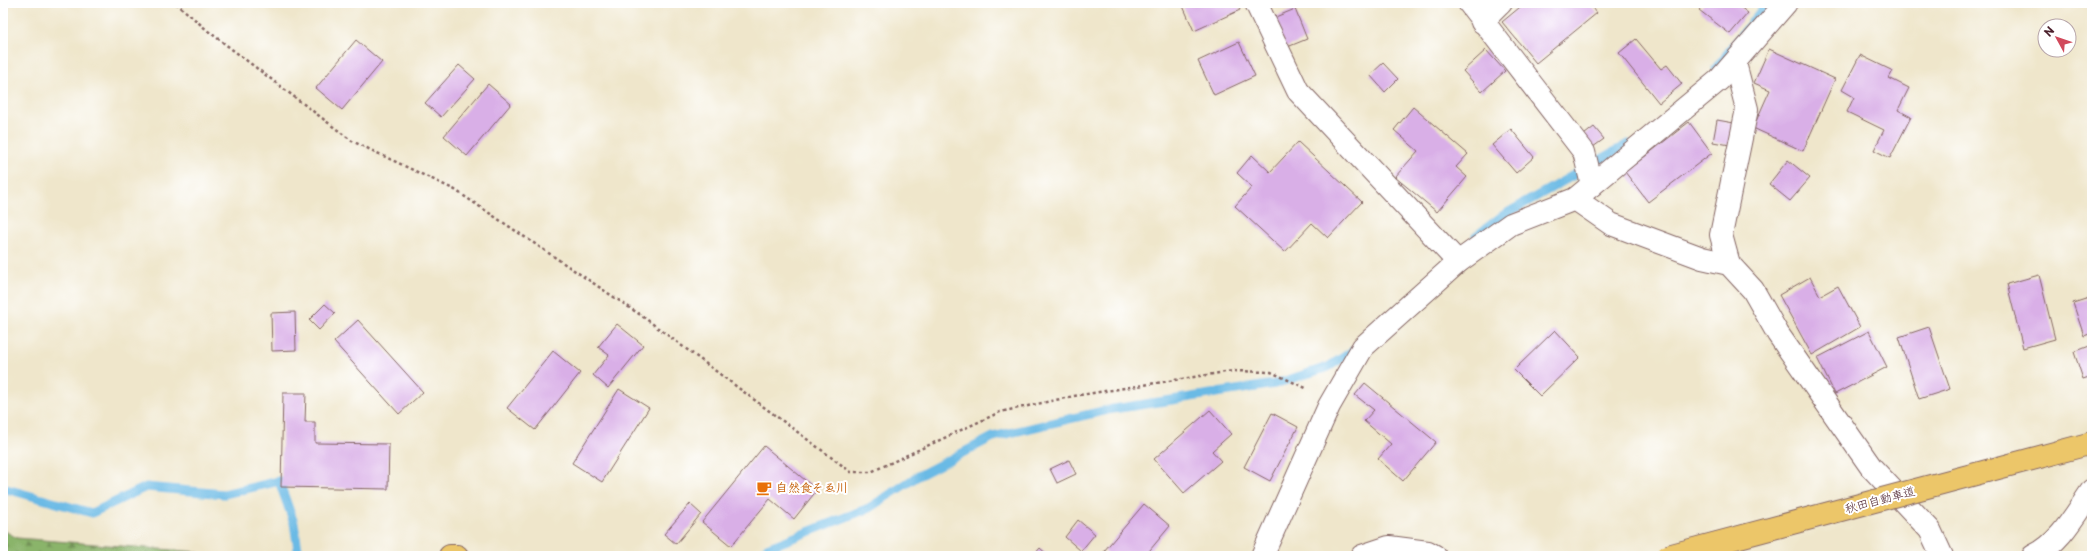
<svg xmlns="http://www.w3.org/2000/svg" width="2095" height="559" font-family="'Playpen Sans','Klee One',sans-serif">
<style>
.forest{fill:url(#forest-firs);stroke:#6a6a4b}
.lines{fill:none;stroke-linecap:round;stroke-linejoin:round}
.stream{stroke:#6bbae5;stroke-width:9}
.building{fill:#d9afe7}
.street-casing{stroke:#846563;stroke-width:24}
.primary-casing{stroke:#846563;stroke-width:24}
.path{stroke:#846563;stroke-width:2.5;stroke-dasharray:3 3;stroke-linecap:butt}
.street{stroke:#fff;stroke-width:22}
.primary{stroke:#ecc669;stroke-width:22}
.highway-bridge-casing{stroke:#846563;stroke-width:24;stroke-linecap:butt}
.highway-bridge{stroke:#ecc669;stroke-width:22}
.labels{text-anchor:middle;stroke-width:4;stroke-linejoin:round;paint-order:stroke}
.food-label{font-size:12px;font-weight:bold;fill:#c56008;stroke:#fff;text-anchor:start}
.street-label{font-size:12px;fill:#4a1f2b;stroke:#fff}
</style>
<defs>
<pattern id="forest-firs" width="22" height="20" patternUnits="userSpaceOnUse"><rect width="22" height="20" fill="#8ab46b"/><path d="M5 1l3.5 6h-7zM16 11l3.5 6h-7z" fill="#739258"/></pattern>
</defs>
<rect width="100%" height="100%" fill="#fff"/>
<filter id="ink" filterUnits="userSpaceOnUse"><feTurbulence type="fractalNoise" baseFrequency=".025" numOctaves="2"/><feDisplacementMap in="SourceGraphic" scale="8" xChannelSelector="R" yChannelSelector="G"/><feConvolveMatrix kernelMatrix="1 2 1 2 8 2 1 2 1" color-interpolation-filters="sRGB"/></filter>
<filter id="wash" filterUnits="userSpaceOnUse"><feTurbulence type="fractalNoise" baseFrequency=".012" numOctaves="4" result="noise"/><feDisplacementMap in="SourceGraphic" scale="16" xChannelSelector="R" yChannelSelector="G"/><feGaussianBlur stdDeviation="0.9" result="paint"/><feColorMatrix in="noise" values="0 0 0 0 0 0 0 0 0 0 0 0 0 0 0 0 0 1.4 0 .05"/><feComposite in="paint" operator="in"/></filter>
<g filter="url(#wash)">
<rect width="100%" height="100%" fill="#efe6cb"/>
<polygon class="forest" points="3,530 17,538 198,552 201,556 3,556"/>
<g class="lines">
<g class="stream">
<polyline points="1716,68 1767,3"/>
<polyline points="1476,236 1502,216 1628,144"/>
<polyline points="3,488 92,513 146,487 224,494 279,481 294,523 299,556"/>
<polyline points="759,556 767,548 869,508 918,476 993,437 1107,410 1275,384 1328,367 1353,351"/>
</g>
</g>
<g id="blocks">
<g class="building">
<polygon points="1189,3 1237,3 1240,10 1194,31 1183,6"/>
<polygon points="1525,3 1589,3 1597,13 1536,63 1502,22"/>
<polygon points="1705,3 1735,3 1748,13 1730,34 1699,10"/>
<polygon points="1295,9 1307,39 1285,48 1273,18"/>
<polygon points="1636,39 1661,69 1667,65 1682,84 1659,103 1619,53"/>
<polygon points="356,40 382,62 342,110 316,88"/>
<polygon points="1239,42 1255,76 1214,95 1198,61"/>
<polygon points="1769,49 1835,79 1803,151 1753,128 1770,90 1754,83"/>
<polygon points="1486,50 1505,71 1482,92 1463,71"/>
<polygon points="1860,55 1893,71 1889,78 1909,88 1898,110 1911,117 1890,158 1874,150 1884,130 1847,112 1854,97 1842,90"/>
<polygon points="1383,63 1398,79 1385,92 1370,75"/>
<polygon points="459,65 475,79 441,117 425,103"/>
<polygon points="488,84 511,104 467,156 444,136"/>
<polygon points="1413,107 1468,154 1456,167 1467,177 1437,212 1395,177 1418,151 1394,130"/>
<polygon points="1717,120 1734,123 1730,145 1713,142"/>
<polygon points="1689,122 1712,153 1648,202 1625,172"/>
<polygon points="1594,127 1604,139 1589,150 1580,138"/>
<polygon points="1511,129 1534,157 1516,173 1492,145"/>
<polygon points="1298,142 1362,202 1328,238 1312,223 1285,252 1235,206 1252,187 1237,173 1252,155 1270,172"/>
<polygon points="1788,160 1810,178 1790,201 1769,184"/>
<polygon points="2039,275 2055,339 2023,348 2007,284"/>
<polygon points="1810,277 1820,296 1838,286 1860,327 1812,355 1779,295"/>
<polygon points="2092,297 2092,333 2084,336 2073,303"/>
<polygon points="325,304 335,313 319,330 309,320"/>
<polygon points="295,312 296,350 272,351 271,313"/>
<polygon points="358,320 423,392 399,414 334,342"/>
<polygon points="617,324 643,345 608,388 593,375 609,355 598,347"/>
<polygon points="1929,327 1950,389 1919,399 1899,337"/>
<polygon points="1555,330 1580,357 1540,396 1514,370"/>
<polygon points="1869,331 1887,367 1835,394 1817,358"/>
<polygon points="2092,345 2092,376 2083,379 2074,352"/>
<polygon points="553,351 580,373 535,430 507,408"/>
<polygon points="1365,383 1436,442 1403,481 1378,459 1391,444 1364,421 1374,410 1355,395"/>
<polygon points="619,389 649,408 602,482 572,463"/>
<polygon points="283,393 306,393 305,422 315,422 315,443 389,444 388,489 281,487"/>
<polygon points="1210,410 1231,434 1212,451 1221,461 1184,493 1154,459"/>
<polygon points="1272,413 1298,427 1270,481 1244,467"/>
<polygon points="764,446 817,490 794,519 770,499 731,546 702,522"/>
<polygon points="1069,460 1076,474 1057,483 1050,469"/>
<polygon points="690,504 701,514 676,544 664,534"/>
<polygon points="1144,504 1170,526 1145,556 1110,556 1104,551"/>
<polygon points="1078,520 1095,534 1081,551 1065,537"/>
<polygon points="1040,548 1049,556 1033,556"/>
</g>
</g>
</g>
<g filter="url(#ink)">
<use href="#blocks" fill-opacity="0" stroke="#846563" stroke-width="1"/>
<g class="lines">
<g class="street-casing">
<g id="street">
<polyline points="1256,3 1298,91 1458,262"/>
<polyline points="1469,3 1584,152 1592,185"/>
<polyline points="1482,22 1501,3"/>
<polyline points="1575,199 1611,224 1702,258 1729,264 1753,290 1778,334 1871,467 1930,530 1942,556"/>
<polyline points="1729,264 1721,235 1747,109 1735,63"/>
<polyline points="1262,556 1329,406 1363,347 1458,262 1511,224 1575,199 1719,80 1786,3"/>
<polyline points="1362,556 1389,547 1428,552 1435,556"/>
<path d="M2033,556C2060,544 2076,513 2092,490"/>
</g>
</g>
<g class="primary-casing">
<polyline id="primary" points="450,556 457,556"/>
</g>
<polyline class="path" points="176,3 208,31 352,141 455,190 642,316 851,472 871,472 1000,412 1074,396 1232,371 1271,372 1308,389"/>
<use href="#street" class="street"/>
<use href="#primary" class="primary"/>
<g class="highway-bridge-casing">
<polyline id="highway-bridge" points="1668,556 2092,443"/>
</g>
<use href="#highway-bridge" class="highway-bridge"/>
</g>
</g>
<defs>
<g id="cafe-bare" transform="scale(1.2)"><path d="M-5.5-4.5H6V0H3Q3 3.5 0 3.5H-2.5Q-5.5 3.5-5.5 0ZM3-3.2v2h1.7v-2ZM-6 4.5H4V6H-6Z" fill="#e8710a" stroke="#fff" stroke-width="2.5" paint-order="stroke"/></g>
</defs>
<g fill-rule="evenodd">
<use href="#cafe-bare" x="764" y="488"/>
</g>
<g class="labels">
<g class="food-label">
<text x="776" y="492">自然食そゑ川</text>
</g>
<g class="street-label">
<text transform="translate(1880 500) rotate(-15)" y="4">秋田自動車道</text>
</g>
</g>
<rect width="2095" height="559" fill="none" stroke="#fff" stroke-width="16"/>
<g transform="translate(2057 38) rotate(310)"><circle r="19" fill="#ffffff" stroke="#b7a5aa"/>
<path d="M0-3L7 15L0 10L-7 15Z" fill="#d1495b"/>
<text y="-6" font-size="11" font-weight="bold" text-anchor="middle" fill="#4a1f2b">N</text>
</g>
</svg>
